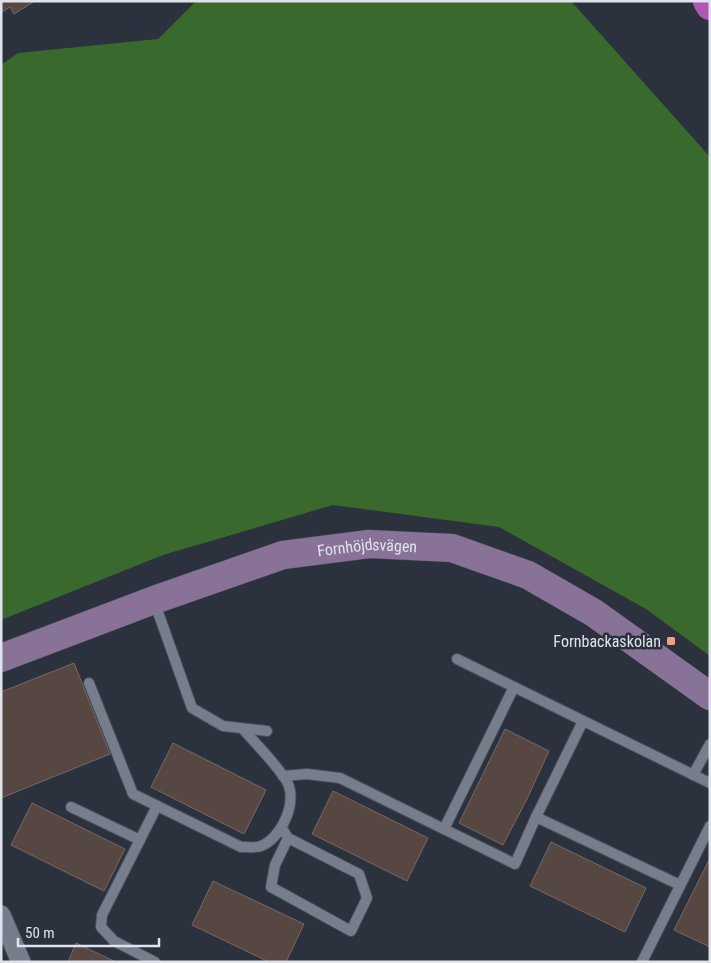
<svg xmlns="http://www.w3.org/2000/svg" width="711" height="963" font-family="'Roboto Condensed',sans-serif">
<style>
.forest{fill:#3a692d}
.building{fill:#574743;stroke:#796863}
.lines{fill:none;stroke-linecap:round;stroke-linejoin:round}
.lane-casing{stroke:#484e58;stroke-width:12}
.street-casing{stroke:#484e58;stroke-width:21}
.secondary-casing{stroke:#484e58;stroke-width:29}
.highway-casing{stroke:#484e58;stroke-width:29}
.lane{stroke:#767e8c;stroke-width:10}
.street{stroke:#767e8c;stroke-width:19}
.secondary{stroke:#887298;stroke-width:28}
.highway{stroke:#b255b5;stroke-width:28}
.poi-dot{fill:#f49e8a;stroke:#2b313d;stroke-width:2}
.labels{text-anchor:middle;stroke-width:5;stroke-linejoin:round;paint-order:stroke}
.street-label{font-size:16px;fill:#dfe3eb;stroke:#2b313d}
.poi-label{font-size:16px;fill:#dfe3eb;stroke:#2b313d;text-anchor:end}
</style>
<rect width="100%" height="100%" fill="#2b313d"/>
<polygon class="forest" points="196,1 571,1 710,157 710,656 646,609 499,527 333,505 163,555 1,620 1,65 18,53 158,39"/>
<g class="building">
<polygon points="1,1 35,1 14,14 10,7 2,12"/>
<polygon points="74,663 110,754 1,798 1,692"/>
<polygon points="505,729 549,751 527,799 503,845 459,823"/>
<polygon points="173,743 266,790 244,834 151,787"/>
<polygon points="333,791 428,838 407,881 312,834"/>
<polygon points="32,803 125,849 104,891 11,845"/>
<polygon points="551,842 646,888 625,932 530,886"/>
<polygon points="710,858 710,947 674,930"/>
<polygon points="213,881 304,924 286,962 269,962 192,925"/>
<polygon points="76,943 116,962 68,962"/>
</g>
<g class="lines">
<g class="lane-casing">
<g id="lane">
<polyline points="154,601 192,708 223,726 267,731"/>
<polyline points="457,659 710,783"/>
<path d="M89,683L133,794L241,847C247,847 256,848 261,846C282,838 299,800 286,780C276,764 256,744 243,729"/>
<polyline points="693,775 710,744"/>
<polyline points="283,776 307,774 340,778 515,864 536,817 583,721"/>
<polyline points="71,807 140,840"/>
<polyline points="536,817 680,885"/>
<polyline points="282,828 288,838 359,874 367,898 351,931 271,887 275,865 288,838"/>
<polyline points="444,829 514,687"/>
<polyline points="155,962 114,941 101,927 102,915 157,806"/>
<polyline points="642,962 710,826"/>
</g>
</g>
<g class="street-casing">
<polyline id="street" points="1,915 21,962"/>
</g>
<g class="secondary-casing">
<g id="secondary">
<path id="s1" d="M1,658L154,600L283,555L369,544L452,548L528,575L594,613L710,696"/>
</g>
</g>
<g class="highway-casing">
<polyline id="highway" points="707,1 710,6"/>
</g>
<use href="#lane" class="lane"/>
<use href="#street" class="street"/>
<use href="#secondary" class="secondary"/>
<use href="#highway" class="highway"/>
</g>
<rect class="poi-dot" x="666" y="636" width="10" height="10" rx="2.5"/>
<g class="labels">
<g class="street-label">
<text dy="6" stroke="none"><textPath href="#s1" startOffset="385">Fornhöjdsvägen</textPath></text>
</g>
<g class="poi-label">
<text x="661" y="647">Fornbackaskolan</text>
</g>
</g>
<rect width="711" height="963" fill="none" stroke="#dfe3eb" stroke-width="5"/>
<path d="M18 938v8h141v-8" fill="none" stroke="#dfe3eb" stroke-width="2.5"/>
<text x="25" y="938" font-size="15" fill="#dfe3eb" stroke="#2b313d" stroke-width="4" paint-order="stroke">50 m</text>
</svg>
